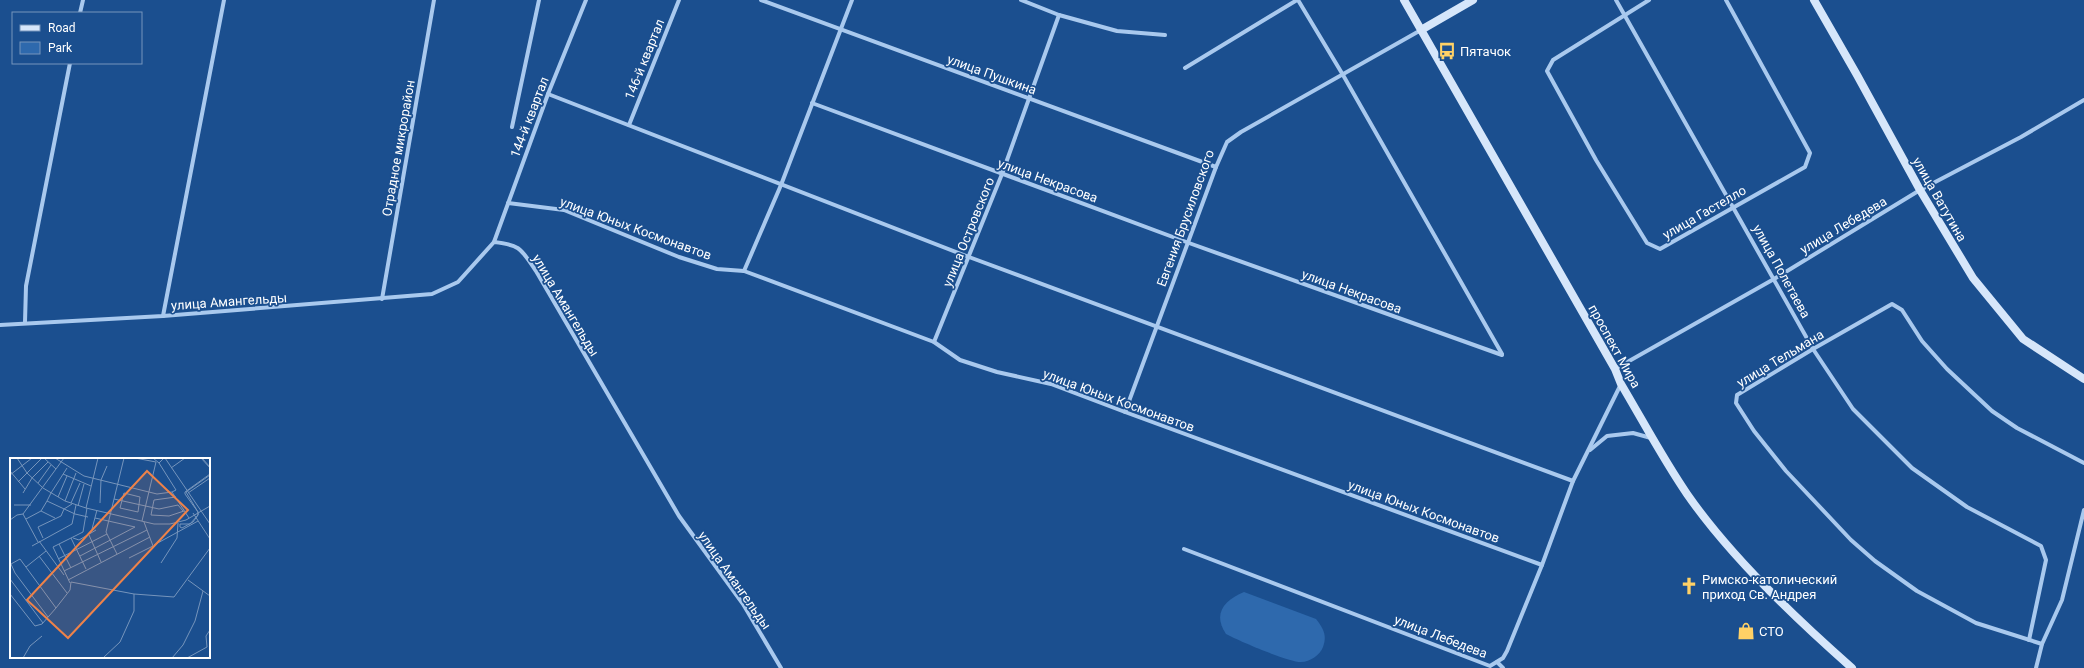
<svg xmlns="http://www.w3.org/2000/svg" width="2084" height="668" font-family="Roboto,sans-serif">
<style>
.green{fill:#2e69ad}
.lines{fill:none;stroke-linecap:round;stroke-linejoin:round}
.street{stroke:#a9c9ee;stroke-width:4}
.secondary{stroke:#d6e6fa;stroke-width:8}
.labels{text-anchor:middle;stroke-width:3.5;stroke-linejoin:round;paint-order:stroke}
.poi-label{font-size:13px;fill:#fff;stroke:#1b4f8f;text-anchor:start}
.street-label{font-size:13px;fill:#fff;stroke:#1b4f8f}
.inset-road{fill:none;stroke:#7695bc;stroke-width:1}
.view{fill:#ee8249;fill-opacity:0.15;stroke:#ee8249;stroke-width:2}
.inset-edge{fill:none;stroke:#fff;stroke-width:2}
</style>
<rect width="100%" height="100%" fill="#1b4f8f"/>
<path class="green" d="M1244,592L1316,619C1324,629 1327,636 1323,647C1320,655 1310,662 1301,662C1288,662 1239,641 1226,634C1212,613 1225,600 1244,592Z"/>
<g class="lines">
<g class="street">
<polyline points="761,0 1216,167"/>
<polyline points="1021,0 1059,15 1117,31 1165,35"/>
<polyline points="1298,0 1343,75 1502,354"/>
<polyline points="1616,0 1813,349 1853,409 1912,468 1967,507 2041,546 2046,560 2029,640"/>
<polyline points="1649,0 1553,60 1547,71 1596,160 1647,243 1660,249 1805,167 1810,153 1726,0"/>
<polyline points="80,13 83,0"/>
<polyline points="1185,68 1297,0"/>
<polyline points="548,94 969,257 1573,481"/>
<polyline points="812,103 1189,243 1502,355"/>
<polyline points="629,125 679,0"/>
<polyline points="512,127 539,0"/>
<polyline points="508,203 564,210 679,257 717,269 744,271 934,342 960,360 997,372 1051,384 1125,412 1542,565"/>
<polyline points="494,242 548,94 586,0"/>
<polyline points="744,271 781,185 852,0"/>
<polyline points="382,299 434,0"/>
<polyline points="163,316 224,0"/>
<polyline points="25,322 26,286 70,63"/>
<path d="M0,325L163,316L432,294L458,282L494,242C521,245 521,249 536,271L679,516L743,604L781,668"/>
<polyline points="934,342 1002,174 1059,15"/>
<polyline points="1615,369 1774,279 1920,190 2021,137 2084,100"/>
<polyline points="1125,412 1216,167 1227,142 1241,132 1421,30"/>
<polyline points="1590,450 1607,436 1633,433 1651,438"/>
<polyline points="1184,549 1490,666 1503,658 1507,651 1542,565 1573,481 1621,384"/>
<polyline points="2042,644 1976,623 1917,591 1875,561 1851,540 1786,471 1754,431 1736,403 1737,395 1813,349 1892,304 1902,310 1922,341 1947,369 1992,411 2017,428 2084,463"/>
<polyline points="1497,662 1503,668"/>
<polyline points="2036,668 2042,644 2062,600 2084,510"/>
</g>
<g class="secondary">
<path d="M1404,0L1615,369L1621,384C1643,421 1663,459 1687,494C1730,556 1795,618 1852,668"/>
<polyline points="1814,0 1857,75 1920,190 1973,278 2023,339 2084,379"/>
<polyline points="1421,30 1473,0"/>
</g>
</g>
<defs>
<g id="bus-bare" transform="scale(1.38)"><path d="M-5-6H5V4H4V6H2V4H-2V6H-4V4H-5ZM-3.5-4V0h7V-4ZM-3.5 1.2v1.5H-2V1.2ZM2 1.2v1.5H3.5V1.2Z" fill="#ffd166" stroke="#1b4f8f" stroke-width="2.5" paint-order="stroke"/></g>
<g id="church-bare" transform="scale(1.38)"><path d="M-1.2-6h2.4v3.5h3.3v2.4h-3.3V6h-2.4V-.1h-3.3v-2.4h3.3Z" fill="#ffd166" stroke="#1b4f8f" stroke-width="2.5" paint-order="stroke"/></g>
<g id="shop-bare" transform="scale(1.38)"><path d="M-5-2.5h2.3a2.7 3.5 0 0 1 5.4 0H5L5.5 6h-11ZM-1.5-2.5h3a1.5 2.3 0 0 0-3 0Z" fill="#ffd166" stroke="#1b4f8f" stroke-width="2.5" paint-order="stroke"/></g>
</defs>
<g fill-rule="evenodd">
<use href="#bus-bare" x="1447" y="51"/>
<use href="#church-bare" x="1689" y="586"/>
<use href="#shop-bare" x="1746" y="631"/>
</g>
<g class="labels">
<g class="poi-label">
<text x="1460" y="56">Пятачок</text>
<text x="1702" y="584">Римско-католический<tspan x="1702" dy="15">приход Св. Андрея</tspan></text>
<text x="1759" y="636">СТО</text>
</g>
<g class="street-label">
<text transform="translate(644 59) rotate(-68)" y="5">146-й квартал</text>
<text transform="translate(992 74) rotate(20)" y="5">улица Пушкина</text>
<text transform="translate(529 117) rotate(-69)" y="5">144-й квартал</text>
<text transform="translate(398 148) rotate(-80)" y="5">Отрадное микрорайон</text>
<text transform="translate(1048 180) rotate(20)" y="5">улица Некрасова</text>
<text transform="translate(1940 199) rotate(60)" y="5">улица Ватутина</text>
<text transform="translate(1704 212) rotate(-30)" y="5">улица Гастелло</text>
<text transform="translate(1185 218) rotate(-70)" y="5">Евгения Брусиловского</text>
<text transform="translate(1843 225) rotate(-31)" y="5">улица Лебедева</text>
<text transform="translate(636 228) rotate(20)" y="5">улица Юных Космонавтов</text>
<text transform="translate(968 232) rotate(-68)" y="5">улица Островского</text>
<text transform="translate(1782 271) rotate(61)" y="5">улица Полетаева</text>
<text transform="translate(1352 291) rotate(20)" y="5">улица Некрасова</text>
<text transform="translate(229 301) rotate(-4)" y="5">улица Амангельды</text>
<text transform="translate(566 305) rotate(59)" y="5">улица Амангельды</text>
<text transform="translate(1615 346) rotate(61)" y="5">проспект Мира</text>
<text transform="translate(1780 358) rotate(-31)" y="5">улица Тельмана</text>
<text transform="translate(1119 400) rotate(20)" y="5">улица Юных Космонавтов</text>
<text transform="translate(1424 511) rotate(20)" y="5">улица Юных Космонавтов</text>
<text transform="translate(735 580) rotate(55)" y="5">улица Амангельды</text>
<text transform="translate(1441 636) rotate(21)" y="5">улица Лебедева</text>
</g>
</g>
<g transform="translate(10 458)">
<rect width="200" height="200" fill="#1b4f8f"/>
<path class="inset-road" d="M7,0L17,15L33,30L55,43L76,50L144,66H160L176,62L200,48M34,0L46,11M45,0L74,18L147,36L162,34L166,32L149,5M125,0L146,4M143,0L149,5L154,0M155,0L200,66M191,0L200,10M192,0L200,9M161,10L175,0M0,13L15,31M53,16L81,28M200,16L175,34V36L188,54V57L180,66H170V69L172,70L183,64L188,57V54L176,34L200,17M0,17L22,0M8,24L32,0M28,25L41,7M162,34L179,60M13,35L22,20L38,4M41,35L37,43L65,56L78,59M41,35L57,10M114,35L130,39L128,54L110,50ZM178,35L200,20M48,39L57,18M166,39L144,42L141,57L159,58L174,53M104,41L149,51L168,47L173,53M55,43L66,15M61,45L70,25M90,45L91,22L97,8M4,47H21M68,48L74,26M76,50L88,0M31,53L45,60M183,55L200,81M13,56L54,0M13,56L28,84M85,60L125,69M16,61L31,53L37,43M0,62L7,57L13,56M132,63L146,4M82,71L87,52M79,77L91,104M33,80L28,69L51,58L54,51L62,46M61,80L76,111M63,80L69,82L86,72M29,83L54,117M49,86L61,110M144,87L188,63M22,88L62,66L66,47M107,96L96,74L114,0M29,98L57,135M70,98L125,69M119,100L143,88L134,64M48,101L97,76M151,105L167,80L168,65M16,109L36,93M54,113L137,72M0,121L33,165M58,122L140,79M178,122L200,138M60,125L43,89L73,74L77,50M0,136L25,168L32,166L46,150L60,132L61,124L124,136L164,139L200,90M38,159L5,115L1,106L10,101L46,150M94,199L110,184L124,153V136M13,200L20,188L32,178M162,200L173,187L185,163L193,133M177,200L197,189L196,178L200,172"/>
<path class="view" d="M137,13L178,52L58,180L17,142Z"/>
<rect width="200" height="200" class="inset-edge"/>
</g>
<rect x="12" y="12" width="130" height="52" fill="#1b4f8f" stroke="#7695bc"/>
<rect x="20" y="25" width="20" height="6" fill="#d6e6fa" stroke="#7695bc"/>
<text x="48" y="32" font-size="12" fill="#ffffff">Road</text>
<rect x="20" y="42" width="20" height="12" fill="#2e69ad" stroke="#7695bc"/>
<text x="48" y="52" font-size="12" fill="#ffffff">Park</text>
</svg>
